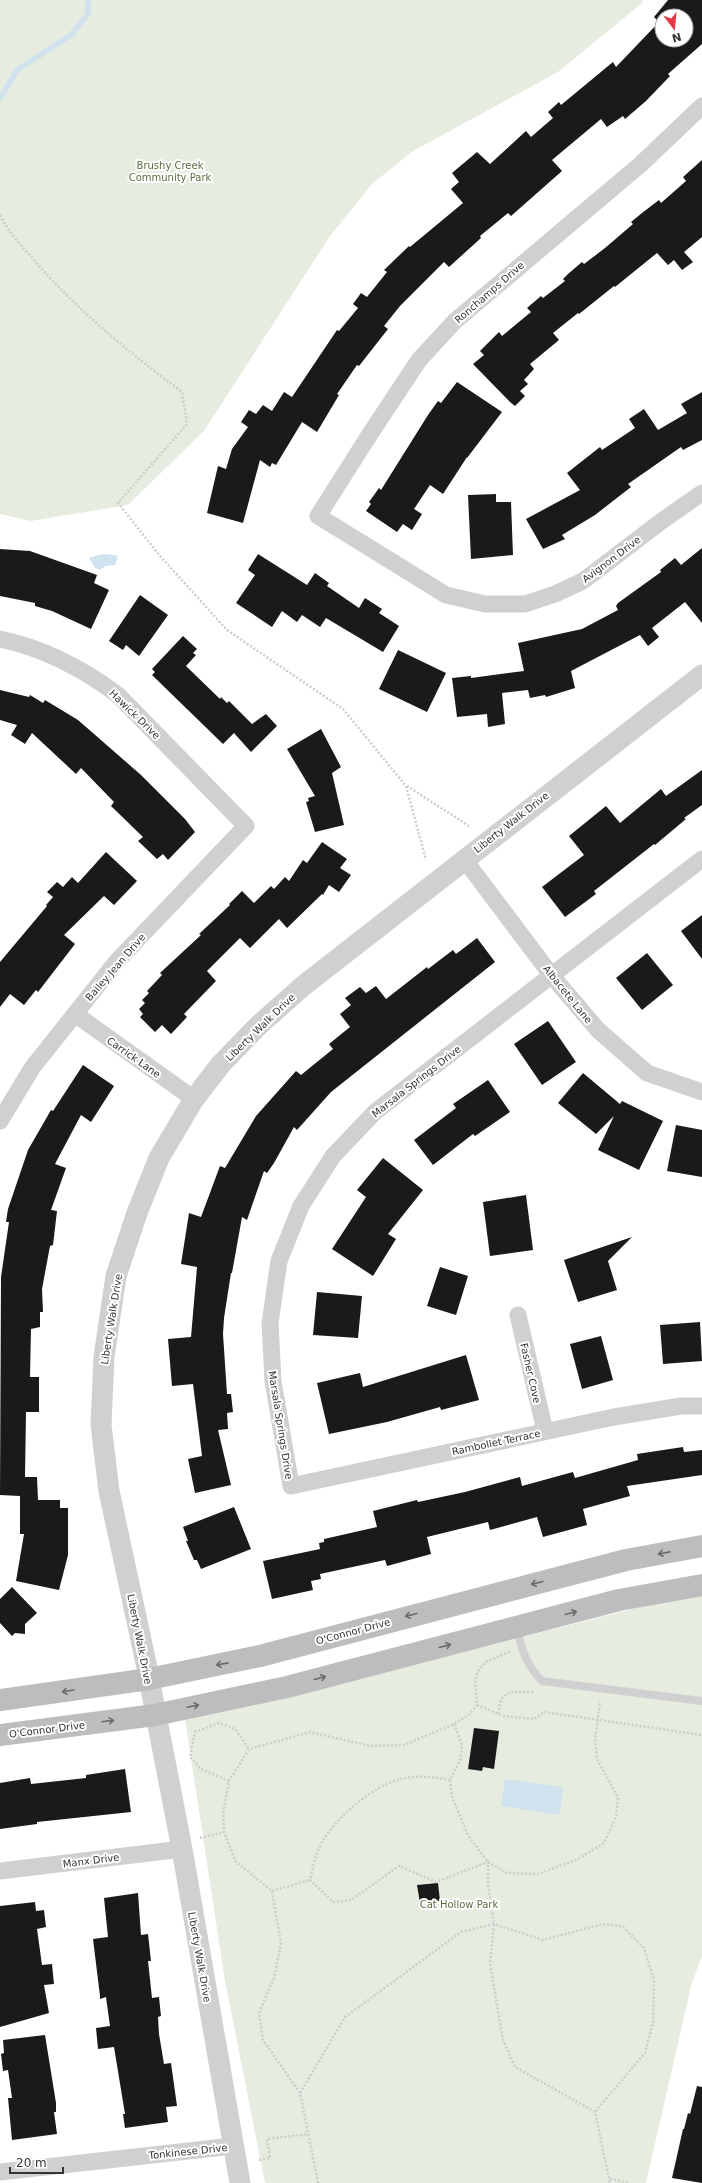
<svg xmlns="http://www.w3.org/2000/svg" width="702" height="2183" font-family="'DejaVu Sans',sans-serif">
<style>
.green{fill:#e6ecdf}
.water{fill:#cfe2ee}
.lines{fill:none;stroke-linecap:round;stroke-linejoin:round}
.stream{stroke:#cfe2ee;stroke-width:5.5}
.building{fill:#1a1a1a;fill-rule:evenodd}
.path{stroke:#cdcdcd;stroke-width:2.5;stroke-dasharray:2 2;stroke-linecap:butt}
.service{stroke:#d0d0d0;stroke-width:8}
.minor{stroke:#d0d0d0;stroke-width:17}
.tertiary{stroke:#d0d0d0;stroke-width:21}
.secondary{stroke:#bdbdbd;stroke-width:22}
.oneway{stroke:#6a6a6a}
.labels{text-anchor:middle;stroke-width:4;stroke-linejoin:round;paint-order:stroke}
.park-label{font-size:10px;fill:#56703f;stroke:#fff}
.street-label{font-size:10px;fill:#333;stroke:#fff}
</style>
<rect width="100%" height="100%" fill="#fff"/>
<g class="green">
<polygon points="0,0 643,0 641,4 558,72 413,151 372,184 330,236 204,431 128,505 31,521 0,514"/>
<polygon points="702,1596 702,1956 692,1982 646,2183 265,2183 225,1981 185,1719 289,1697 644,1606"/>
</g>
<g class="water">
<polygon points="107,554 118,556 115,565 105,566 100,570 95,568 89,558 98,555"/>
<polygon points="505,1779 563,1787 560,1815 501,1806"/>
</g>
<g class="lines">
<polyline class="stream" points="0,98 17,70 71,35 88,14 88,0"/>
</g>
<g class="building">
<path d="M668,0H702V44L668,74L670,76L646,101L625,119L623,116L607,127L601,119L552,160L562,171L511,216L508,213L480,236L481,238L449,267L444,262L400,306L384,326L388,329L359,366L357,365L337,394L339,395L317,432L302,422L276,465L272,463L270,467L260,460L243,523L207,513L218,466L226,469L232,449L248,427L241,422L249,410L256,414L263,405L272,411L284,392L292,397L337,330L339,331L358,308L353,304L361,293L367,297L387,272L384,270L409,246L410,247L463,203L451,189L459,182L452,173L477,152L490,164L526,131L531,137L553,118L548,112L559,102L561,105L613,62L616,67L659,22L654,17ZM662,16H686V40H662Z"/>
<polygon points="702,160 702,237 684,252 693,262 682,270 674,260 668,265 657,253 615,287 614,286 579,314 578,313 553,333 559,340 530,364 534,369 524,380 528,384 520,391 525,396 515,406 510,402 473,364 484,355 480,351 499,332 502,336 531,312 527,308 541,296 543,298 565,281 563,279 568,274 582,262 584,264 605,248 633,224 631,222 642,213 659,200 661,203 686,181 683,177"/>
<polygon points="457,382 502,412 467,458 467,457 443,494 430,485 414,509 422,514 412,530 403,524 397,532 366,511 371,504 369,502 379,488 381,490 428,415 438,401 441,403"/>
<polygon points="702,392 702,440 683,450 681,447 628,484 631,487 595,515 562,535 565,539 543,549 526,519 580,490 567,473 600,447 602,450 635,428 629,419 644,409 658,430 687,413 681,404"/>
<polygon points="496,494 496,502 511,502 513,555 471,559 468,495"/>
<polygon points="702,548 702,623 685,602 652,628 659,637 648,646 640,635 571,671 575,688 546,697 545,695 530,698 528,690 502,693 505,724 488,727 487,714 457,717 452,678 471,676 471,678 524,671 518,643 582,629 618,610 616,606 618,603 661,572 660,570 675,558 681,565"/>
<polygon points="0,549 30,551 97,575 94,583 109,590 91,629 52,611 35,606 35,603 0,596"/>
<polygon points="258,554 307,585 315,573 329,583 327,586 359,608 365,598 382,609 379,613 399,626 383,652 326,618 320,627 302,615 297,622 282,611 272,627 236,603 255,575 248,570"/>
<polygon points="140,595 168,615 139,656 126,645 123,650 109,641"/>
<polygon points="183,636 197,649 193,653 196,655 186,666 220,699 221,697 227,703 229,701 252,724 266,714 277,726 251,752 234,733 223,744 152,675 155,672 152,669"/>
<polygon points="398,650 446,673 427,712 379,689"/>
<polygon points="0,690 29,697 30,695 43,703 45,700 78,720 141,775 185,819 195,832 168,860 163,854 157,859 138,841 143,837 111,806 114,802 81,768 76,774 32,733 25,744 11,735 17,725 0,720"/>
<polygon points="321,729 341,767 332,773 344,825 315,832 306,802 309,801 308,798 315,796 287,749"/>
<polygon points="702,770 702,805 684,818 686,819 655,845 654,844 594,891 596,894 565,917 542,887 584,855 569,836 606,806 620,823 661,789 666,796"/>
<polygon points="322,842 347,859 340,868 351,875 339,892 329,885 323,895 322,894 287,928 279,919 250,948 240,938 207,971 216,981 184,1014 187,1017 171,1034 162,1025 155,1032 140,1017 143,1014 139,1009 145,1003 142,1000 149,993 147,991 162,975 160,973 201,935 199,934 230,905 229,904 242,891 254,903 271,886 274,889 285,877 289,881 303,860 307,863"/>
<polygon points="106,852 137,881 114,905 104,896 64,935 75,944 38,992 36,990 24,1005 10,994 0,1007 0,962 47,906 46,905 53,897 47,892 57,882 63,887 72,877 78,883"/>
<polygon points="702,915 702,959 681,931"/>
<polygon points="477,938 495,962 331,1092 297,1130 294,1127 274,1163 267,1173 264,1171 247,1220 242,1217 232,1273 231,1273 224,1318 223,1334 227,1394 231,1394 233,1412 227,1413 228,1429 218,1430 231,1485 195,1493 188,1459 202,1456 193,1384 172,1386 168,1339 191,1337 197,1267 181,1264 189,1213 201,1217 220,1166 225,1168 256,1116 296,1071 301,1075 333,1049 329,1044 350,1027 340,1014 351,1005 345,998 360,987 366,993 376,986 386,999 427,967 428,969 453,950 456,954"/>
<polygon points="647,953 673,985 642,1010 616,978"/>
<polygon points="548,1021 576,1062 542,1085 514,1044"/>
<polygon points="83,1065 114,1086 91,1122 81,1115 55,1164 66,1168 51,1210 57,1211 53,1245 50,1246 42,1289 43,1312 40,1312 40,1327 31,1329 30,1377 39,1377 39,1412 26,1412 25,1477 37,1477 38,1500 60,1500 60,1508 68,1508 68,1555 59,1590 16,1581 24,1534 20,1534 20,1496 0,1495 1,1277 9,1222 6,1222 8,1209 28,1150 51,1110 53,1111"/>
<polygon points="583,1073 620,1104 622,1101 663,1121 639,1170 598,1150 614,1116 596,1134 558,1103"/>
<polygon points="488,1080 510,1112 475,1136 473,1134 433,1165 414,1140 456,1108 453,1104"/>
<polygon points="676,1125 702,1130 702,1177 667,1171"/>
<polygon points="383,1158 423,1190 388,1234 396,1239 373,1276 332,1249 366,1197 357,1190"/>
<polygon points="526,1195 533,1250 490,1256 483,1202"/>
<polygon points="632,1237 608,1261 617,1290 578,1302 564,1260"/>
<polygon points="440,1267 468,1276 456,1315 427,1306"/>
<polygon points="317,1292 362,1296 358,1338 313,1335"/>
<polygon points="700,1322 702,1361 663,1364 660,1325"/>
<polygon points="601,1336 613,1380 582,1389 570,1344"/>
<polygon points="466,1355 479,1400 441,1410 440,1407 387,1422 329,1434 317,1383 360,1373 363,1387"/>
<polygon points="683,1447 684,1452 702,1450 702,1475 627,1486 630,1496 583,1509 587,1525 543,1537 537,1517 490,1530 488,1522 427,1537 431,1554 387,1566 385,1560 320,1574 321,1579 311,1581 313,1590 272,1599 263,1561 320,1549 319,1543 324,1542 324,1539 377,1527 373,1511 417,1500 418,1502 465,1492 520,1477 522,1486 573,1472 575,1478 638,1460 637,1454"/>
<polygon points="234,1507 251,1549 201,1569 197,1560 194,1560 186,1541 188,1541 183,1527"/>
<polygon points="12,1587 37,1613 25,1624 25,1634 15,1633 12,1636 0,1623 0,1599"/>
<polygon points="474,1728 499,1731 494,1769 483,1767 482,1771 468,1769"/>
<polygon points="125,1769 131,1812 37,1822 37,1824 0,1829 0,1783 30,1778 31,1784 86,1778 86,1775"/>
<polygon points="438,1883 440,1901 420,1903 417,1885"/>
<polygon points="138,1893 141,1935 148,1934 151,1961 148,1961 152,1998 159,1997 161,2016 158,2017 159,2034 164,2064 171,2063 177,2106 166,2107 168,2122 125,2128 123,2114 125,2114 114,2047 98,2049 96,2028 110,2026 106,1997 100,1999 100,1996 93,1939 108,1937 104,1898"/>
<polygon points="35,1902 36,1911 44,1910 46,1927 37,1929 42,1965 52,1964 54,1984 44,1985 49,2013 0,2027 0,1906"/>
<polygon points="45,2035 56,2103 56,2112 54,2112 57,2134 12,2140 8,2098 12,2098 8,2070 3,2071 1,2054 4,2053 3,2040"/>
<polygon points="697,2086 702,2087 702,2183 672,2178 683,2129 684,2129 688,2113 690,2114"/>
</g>
<g class="lines">
<g class="path">
<path d="M0,215C8,232 21,245 33,259C77,310 128,352 182,392L187,424L118,503L160,556L227,630L343,709L406,786L426,860"/>
<polyline points="407,786 469,826"/>
<polyline points="477,1705 504,1716 534,1719 544,1712 702,1735"/>
<polyline points="498,1714 501,1699 510,1692 535,1692"/>
<polyline points="454,1724 462,1746 461,1758 450,1780 452,1797 468,1835 488,1862 507,1873 538,1874 578,1859 604,1843 616,1817 618,1797 597,1759 595,1741 600,1701"/>
<path d="M450,1780C435,1777 416,1775 401,1779C373,1785 328,1823 318,1851C314,1860 312,1870 310,1880L333,1902L351,1900L399,1866L436,1882L488,1862V1883L494,1924L490,1964L503,2040L515,2067L595,2112L610,2183"/>
<polyline points="229,1781 201,1769 190,1757 195,1732 219,1723 235,1729 249,1749"/>
<polyline points="200,1838 224,1832"/>
<polyline points="272,1891 310,1880"/>
<polyline points="300,2093 345,2017 461,1932 494,1924 543,1940 603,1924 622,1926 644,1948 654,1980 653,2022 645,2053 595,2112"/>
<polyline points="259,2160 270,2158 267,2139 308,2134"/>
<polyline points="610,2179 630,2183"/>
<polyline points="318,2183 300,2093 263,2040 259,2013 274,1978 281,1944 272,1891 236,1862 224,1832 223,1813 229,1781 249,1749 310,1732 370,1746 404,1745 454,1724 470,1714 477,1705 475,1681 478,1671 486,1662 511,1651"/>
</g>
<path class="service" d="M517,1628C522,1651 526,1664 542,1681L702,1701"/>
<g class="minor">
<polyline points="702,106 641,164 455,321 419,360 370,434 318,516 446,595 485,604 525,604 555,594 583,581 663,520 702,493"/>
<path d="M0,639C44,648 82,668 118,695L246,826L117,961L32,1068L0,1121"/>
<polyline points="464,859 552,976 598,1030 647,1073 702,1092"/>
<polyline points="702,859 375,1112 333,1156 301,1206 279,1261 270,1323 273,1381 291,1486 614,1417 681,1406 702,1406"/>
<polyline points="75,1014 194,1099"/>
<polyline points="518,1315 545,1431"/>
<polyline points="0,1871 182,1849"/>
<polyline points="0,2172 233,2146"/>
</g>
<polyline class="tertiary" points="240,2183 182,1849 146,1663 109,1491 101,1425 104,1357 116,1276 137,1213 159,1158 194,1099 221,1064 259,1025 303,986 702,675"/>
<g class="secondary">
<polyline points="0,1700 149,1679 260,1656 626,1560 702,1546"/>
<polyline points="0,1735 155,1715 287,1687 619,1600 702,1585"/>
</g>
</g>
<defs><path id="oneway-shaft" d="M-6 0H5M1.5-3L5.5 0L1.5 3" fill="none" stroke-width="1.6" stroke-linecap="round" stroke-linejoin="round"/></defs>
<g class="oneway">
<use href="#oneway-shaft" transform="translate(664 1553) rotate(169)"/>
<use href="#oneway-shaft" transform="translate(537 1583) rotate(166)"/>
<use href="#oneway-shaft" transform="translate(571 1613) rotate(-15)"/>
<use href="#oneway-shaft" transform="translate(411 1615) rotate(166)"/>
<use href="#oneway-shaft" transform="translate(445 1646) rotate(-15)"/>
<use href="#oneway-shaft" transform="translate(222 1664) rotate(169)"/>
<use href="#oneway-shaft" transform="translate(320 1678) rotate(-15)"/>
<use href="#oneway-shaft" transform="translate(68 1691) rotate(171)"/>
<use href="#oneway-shaft" transform="translate(193 1706) rotate(-12)"/>
<use href="#oneway-shaft" transform="translate(108 1721) rotate(-7)"/>
</g>
<g class="labels">
<g class="park-label">
<text x="170" y="169">Brushy Creek<tspan x="170" dy="12">Community Park</tspan></text>
<text x="459" y="1908">Cat Hollow Park</text>
</g>
<g class="street-label">
<text transform="translate(489 292) rotate(-41)" y="4">Ronchamps Drive</text>
<text transform="translate(611 559) rotate(-37)" y="4">Avignon Drive</text>
<text transform="translate(135 714) rotate(44)" y="4">Hawick Drive</text>
<text transform="translate(511 822) rotate(-38)" y="4">Liberty Walk Drive</text>
<text transform="translate(115 967) rotate(-49)" y="4">Bailey Jean Drive</text>
<text transform="translate(568 994) rotate(51)" y="4">Albacete Lane</text>
<text transform="translate(260 1027) rotate(-44)" y="4">Liberty Walk Drive</text>
<text transform="translate(134 1057) rotate(35)" y="4">Carrick Lane</text>
<text transform="translate(416 1081) rotate(-38)" y="4">Marsala Springs Drive</text>
<text transform="translate(111 1319) rotate(-81)" y="4">Liberty Walk Drive</text>
<text transform="translate(531 1373) rotate(77)" y="4">Fasher Cove</text>
<text transform="translate(281 1425) rotate(81)" y="4">Marsala Springs Drive</text>
<text transform="translate(496 1442) rotate(-12)" y="4">Rambollet Terrace</text>
<text transform="translate(353 1631) rotate(-15)" y="4">O'Connor Drive</text>
<text transform="translate(140 1639) rotate(79)" y="4">Liberty Walk Drive</text>
<text transform="translate(47 1729) rotate(-7)" y="4">O'Connor Drive</text>
<text transform="translate(91 1860) rotate(-7)" y="4">Manx Drive</text>
<text transform="translate(200 1957) rotate(80)" y="4">Liberty Walk Drive</text>
<text transform="translate(188 2151) rotate(-6)" y="4">Tonkinese Drive</text>
</g>
</g>
<g transform="translate(674 28) rotate(164)"><circle r="19" fill="#ffffff" stroke="#adadad"/>
<path d="M0-3L7 15L0 10L-7 15Z" fill="#e63946"/>
<text y="-6" font-size="11" font-weight="bold" text-anchor="middle" fill="#333333">N</text>
</g>
<path d="M10 2167v6h53v-6" fill="none" stroke="#333333" stroke-width="2"/>
<text x="16" y="2167" font-size="12" fill="#333333" stroke="#ffffff" stroke-width="3" paint-order="stroke">20 m</text>
</svg>
